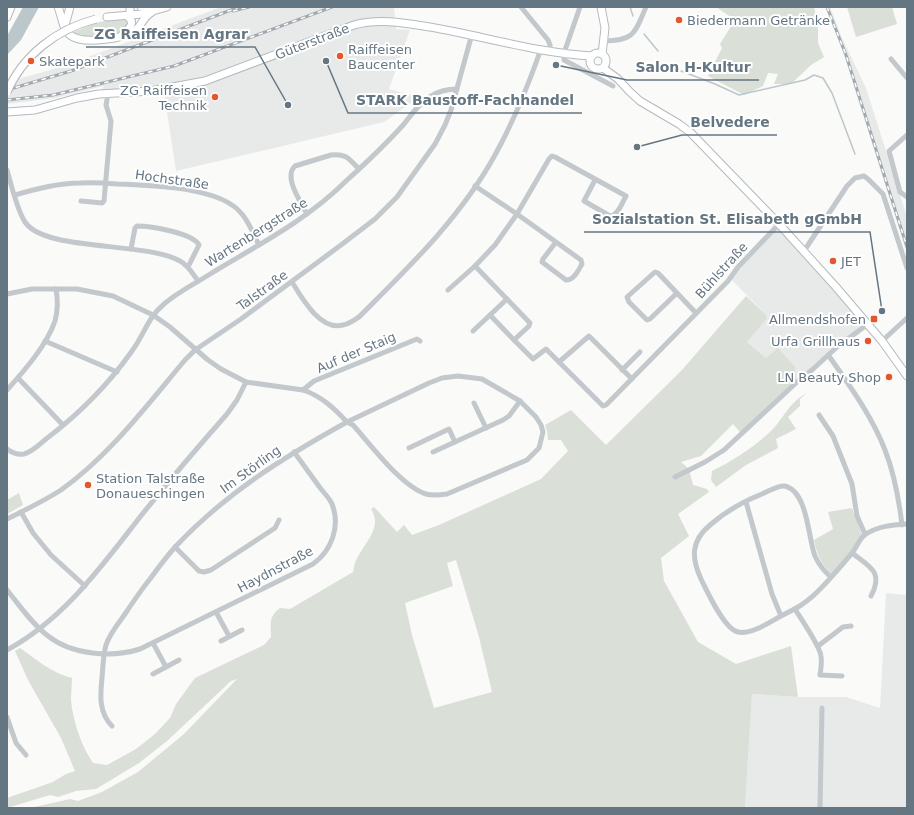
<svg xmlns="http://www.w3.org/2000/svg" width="914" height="815" font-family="'DejaVu Sans',sans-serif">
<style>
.built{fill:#e8e9e9}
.green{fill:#dadfd7;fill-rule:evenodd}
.water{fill:#bbc7cb}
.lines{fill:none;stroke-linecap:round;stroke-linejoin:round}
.stream{stroke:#bbc7cb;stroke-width:1.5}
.secondary-casing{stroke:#b3babf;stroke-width:9}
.street{stroke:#c3c8cc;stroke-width:5}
.secondary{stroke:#fff;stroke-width:7}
.rail-casing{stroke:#a2aab0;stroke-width:3}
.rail{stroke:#fff;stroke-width:1.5;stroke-dasharray:4.5;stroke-linecap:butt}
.secondary-bridge-casing{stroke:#b3babf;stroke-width:9;stroke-linecap:butt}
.secondary-bridge{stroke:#fff;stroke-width:7}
.poi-dot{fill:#e4572e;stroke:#fff;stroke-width:1.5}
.labels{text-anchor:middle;stroke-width:4;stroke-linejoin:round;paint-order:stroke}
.poi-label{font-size:13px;fill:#657683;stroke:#fff;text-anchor:start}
.street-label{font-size:13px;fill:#657683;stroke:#fff}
.leader{fill:none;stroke:#657683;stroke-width:1.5}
.callout-dot{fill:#657683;stroke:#fff;stroke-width:1.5}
.callout-label{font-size:14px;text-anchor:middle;font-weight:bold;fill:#657683;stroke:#fff;stroke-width:4;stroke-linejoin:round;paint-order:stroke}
</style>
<rect width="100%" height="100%" fill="#fafaf8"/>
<g class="built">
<polygon points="221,7 394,7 396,29 410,30 389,89 419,97 384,122 176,171 163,86 100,92 104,86 55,98 7,104 7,82 54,69 88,57"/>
<polygon points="825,7 830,7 842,38 866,88 907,217 907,254 839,39"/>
<polygon points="778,227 865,325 796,381 777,349 766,358 747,342 764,322 765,314 731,279 738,269"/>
<polygon points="886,593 907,595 907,808 745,808 752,694 798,697 846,697 880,708"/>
</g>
<g class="green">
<polygon points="716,7 814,7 818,24 818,43 824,57 811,65 791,84 774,84 778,74 768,73 763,86 744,95 708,76 722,48 720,44 735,20"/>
<polygon points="847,7 892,7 897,24 856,37"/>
<path d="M120,18L126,19L129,22L127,29C114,36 86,43 74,32L95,23Z"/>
<path d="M746,296L765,314L767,318L764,322L747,342L766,358L778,348L795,367L796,381L741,433L733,424L701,456L681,462L689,469L693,485L707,489L709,492L678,514L689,536L661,558L664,581L698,642L736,664L791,646L798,697L752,694L745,808H30L70,799L78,801L102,792L138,772L184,734L237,679L231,681L167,741L139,763L96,789L76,791L58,797L50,795L7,808V798L53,782L66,774L75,771L61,738L28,680L15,651L20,648C37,660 52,673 72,678C72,685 71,693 71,700C73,722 81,745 93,763L107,765L136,749L155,734L170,718L176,704L195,678L264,645L271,637C271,624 268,617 280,608L290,609L353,572C354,569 354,565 355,563C362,545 384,528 371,509L374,507L397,532L404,525L412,535L439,525L541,479L568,451L561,440H548L547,431L545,425L571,410L606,445L682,370ZM456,560L479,637L492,692L434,708L412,635L405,603L453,586L447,563Z"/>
<path d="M807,393L800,399V406L788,417L796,429L776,439L778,448L746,465L716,487L711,480L712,471C733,461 754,447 771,431C785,417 788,403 807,393Z"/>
<polygon points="19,493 23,505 7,514 7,500"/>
<path d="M852,508L862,535L851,552L832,574C821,564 817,555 814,540L833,529L828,512Z"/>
</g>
<polygon class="water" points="23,7 39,7 21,40 7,55 7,36"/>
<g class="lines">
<g class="stream">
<polyline points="630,7 633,16"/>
<polyline points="644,34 658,51"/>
<polyline points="681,71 715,84 739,95 805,80 814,75 823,78 832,93 855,154"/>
</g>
<g class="secondary-casing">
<g id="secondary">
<path d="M58,7C62,16 62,28 70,35C82,45 124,39 136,30C142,25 143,17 152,12"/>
<polyline points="141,7 148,8"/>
<polyline points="601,7 605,28 602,54"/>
<polyline points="130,12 130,7"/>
<polyline points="7,17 11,7"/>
<polyline points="107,17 142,14 167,7"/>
<polyline points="65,25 70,7"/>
<path d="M123,34C130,28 136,22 127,16"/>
<circle cx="598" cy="61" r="8"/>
<polyline points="603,68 618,79 630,92 640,101 679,124 691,133 779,224 836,287 882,341 907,376"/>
<path d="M7,112L35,110L77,98L99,94L151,91L205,81L354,25C379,18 405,23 430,27C483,36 537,53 592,56"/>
</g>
</g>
<g class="street">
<polyline points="521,7 548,40 550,45 550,51"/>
<polyline points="580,7 564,53 564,60 613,86"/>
<path d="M604,41C635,41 635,32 646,7"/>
<polyline points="891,59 907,78"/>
<polyline points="907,135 889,151 900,192 907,197"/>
<path d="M7,170C11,184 17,210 25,222C45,252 144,241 180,261C188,265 193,274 198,281"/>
<path d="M15,195C36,189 58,183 80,183C92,182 105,183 117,184C148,185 206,187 232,205C246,214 252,231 259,245"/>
<polyline points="81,201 102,203 104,201 111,121 106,105 108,94"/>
<path d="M307,214C301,202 283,177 295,166L331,155C346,153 349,159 359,169"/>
<path d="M556,242L543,259L542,262L566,280C574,280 578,271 582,264L581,260L517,214L549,159L552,156L555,157L626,196C622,203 618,216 610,216L584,201L595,180"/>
<path d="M131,249L135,228L137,226C150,226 193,233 199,245L188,267"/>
<polyline points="804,251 847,186 855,178 864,176 868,179 883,194 907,268"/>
<polyline points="475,266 530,323 529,326 514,340 533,359 546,349 559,362"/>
<path d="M292,282C302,298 320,331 343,325C349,324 354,320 359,317C409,267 461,217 495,155C514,121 528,86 541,49"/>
<polyline points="448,290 475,266 495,245 517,214 475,186"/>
<polyline points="677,293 650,319 647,320 629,302 627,297 655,272 658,273 696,313"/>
<path d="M7,294L32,289H77L113,296L153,315L170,327L208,360L221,369L246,382L303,390C321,396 334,408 347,422C284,457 226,493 176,546C167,556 158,568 150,579C141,590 133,602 125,614C118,624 110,633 106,645C103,655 103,667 102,678C100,696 99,713 112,726"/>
<polyline points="490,315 514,340"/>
<polyline points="473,331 507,299"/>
<polyline points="45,341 117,372"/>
<polyline points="882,341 907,318"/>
<path d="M829,356C849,385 872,416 885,450C894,473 899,500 902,525"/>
<polyline points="622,370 640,352"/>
<path d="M458,376L482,379L520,401L536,417L541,425L543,432L539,448L527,460L447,494C440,495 433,496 426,494C401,486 371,445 353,425L347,422L429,383L442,378Z"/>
<polyline points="18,378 63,425"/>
<polyline points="632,379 589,336 559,362 603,406 606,405 728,281 738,267 779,224"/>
<path d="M7,390C24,371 47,345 55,321C58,310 58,300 56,289"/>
<polyline points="303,390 314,381 417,339 420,341"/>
<polyline points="474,403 486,428"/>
<polyline points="819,415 833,436 852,484 857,516 865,534"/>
<polyline points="409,448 449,429 455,442"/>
<path d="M7,449C11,452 18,455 24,454C32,452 39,445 46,439C79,414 108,385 132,351C144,335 148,317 164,304C179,291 198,282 215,271C260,244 308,219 346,181C366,163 386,144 404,124C412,114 420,102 431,96C439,91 448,89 457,89"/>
<polyline points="433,452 503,420 509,416 520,401"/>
<polyline points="675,477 705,462 724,450 797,382 812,370 837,347 868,324"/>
<polyline points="746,502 772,594 781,616"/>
<polyline points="21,512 33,533 51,555 85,586"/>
<path d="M7,519C25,510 44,501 61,490C110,455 147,405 185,360L195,350L241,319L341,245L375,219L397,197L435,144L445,125L451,110L472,34"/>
<polyline points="175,547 199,571 204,572 211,570 275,528 279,520"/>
<path d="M852,553C870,567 884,572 871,596"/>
<path d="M831,577C824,571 819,565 815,556C808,538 808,492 785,486C778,485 769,491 762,494C744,501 725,512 710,525C691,541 691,557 701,579C707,591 724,629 738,632C752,635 771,621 783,615C790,611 798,608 804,603C819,593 830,578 842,565C845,561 849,557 852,553C857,547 860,537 866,534C878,526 893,525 907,524"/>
<path d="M7,590C20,606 32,624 48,636C72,655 112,658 140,649L313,564C331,551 341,527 332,504C330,499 325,494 321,489C312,477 303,464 294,452"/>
<path d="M795,609C801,619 820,646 821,656C822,663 821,669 820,675L842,676"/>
<polyline points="216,612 229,636"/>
<polyline points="221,641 242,630"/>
<polyline points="153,643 166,667"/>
<polyline points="818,646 843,627 851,626"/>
<path d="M7,650C64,619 101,567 140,517C168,482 197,448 227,414L237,400L246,382"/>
<polyline points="153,674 179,660"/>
<polyline points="7,717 16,743 26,755"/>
<polyline points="820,808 822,708"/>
</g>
<use href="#secondary" class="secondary"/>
<g class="rail-casing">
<g id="rail">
<polyline points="827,7 846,55 907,247"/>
<polyline points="233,11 249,7"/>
<polyline points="7,90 71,71 239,7"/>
<polyline points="7,100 53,95 174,66 332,7"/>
</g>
</g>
<use href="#rail" class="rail"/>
<g class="secondary-bridge-casing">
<path id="secondary-bridge" d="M7,92C23,55 57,29 96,19"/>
</g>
<use href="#secondary-bridge" class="secondary-bridge"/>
</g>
<g class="poi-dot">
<circle cx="679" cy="20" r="4"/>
<circle cx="340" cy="56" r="4"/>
<circle cx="31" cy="61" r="4"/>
<circle cx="215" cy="97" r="4"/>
<circle cx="833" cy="261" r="4"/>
<rect x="870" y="315" width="8" height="8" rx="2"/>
<circle cx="868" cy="341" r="4"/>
<circle cx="889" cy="377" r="4"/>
<circle cx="88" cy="485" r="4"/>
</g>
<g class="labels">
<g class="poi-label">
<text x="687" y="25">Biedermann Getränke</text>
<text x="348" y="54">Raiffeisen<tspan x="348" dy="15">Baucenter</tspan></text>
<text x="39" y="66">Skatepark</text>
<text x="207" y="95" text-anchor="end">ZG Raiffeisen<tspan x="207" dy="15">Technik</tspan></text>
<text x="841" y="266">JET</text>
<text x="866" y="324" text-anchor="end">Allmendshofen</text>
<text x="860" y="346" text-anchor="end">Urfa Grillhaus</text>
<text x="881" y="382" text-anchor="end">LN Beauty Shop</text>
<text x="96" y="483">Station Talstraße<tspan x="96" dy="15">Donaueschingen</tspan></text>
</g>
<g class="street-label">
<text transform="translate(312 41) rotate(-21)" y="5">Güterstraße</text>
<text transform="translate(172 179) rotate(8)" y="5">Hochstraße</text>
<text transform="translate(256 232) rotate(-32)" y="5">Wartenbergstraße</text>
<text transform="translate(721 270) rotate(-48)" y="5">Bühlstraße</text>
<text transform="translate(262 290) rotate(-36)" y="5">Talstraße</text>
<text transform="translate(356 352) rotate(-23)" y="5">Auf der Staig</text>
<text transform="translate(250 469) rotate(-36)" y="5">Im Störling</text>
<text transform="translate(275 569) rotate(-28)" y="5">Haydnstraße</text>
</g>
</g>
<path class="leader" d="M288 105L255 47H86M556 65L627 80H759M326 61L348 113H582M637 147L682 135H777M882 311L870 232H584"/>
<g class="callout-dot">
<circle cx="288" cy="105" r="4"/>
<circle cx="556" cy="65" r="4"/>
<circle cx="326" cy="61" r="4"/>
<circle cx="637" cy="147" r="4"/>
<circle cx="882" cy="311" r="4"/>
</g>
<g class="callout-label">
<text x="171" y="39">ZG Raiffeisen Agrar</text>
<text x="693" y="72">Salon H-Kultur</text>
<text x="465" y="105">STARK Baustoff-Fachhandel</text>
<text x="730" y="127">Belvedere</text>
<text x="727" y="224">Sozialstation St. Elisabeth gGmbH</text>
</g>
<rect width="914" height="815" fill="none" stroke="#657683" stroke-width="16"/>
</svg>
